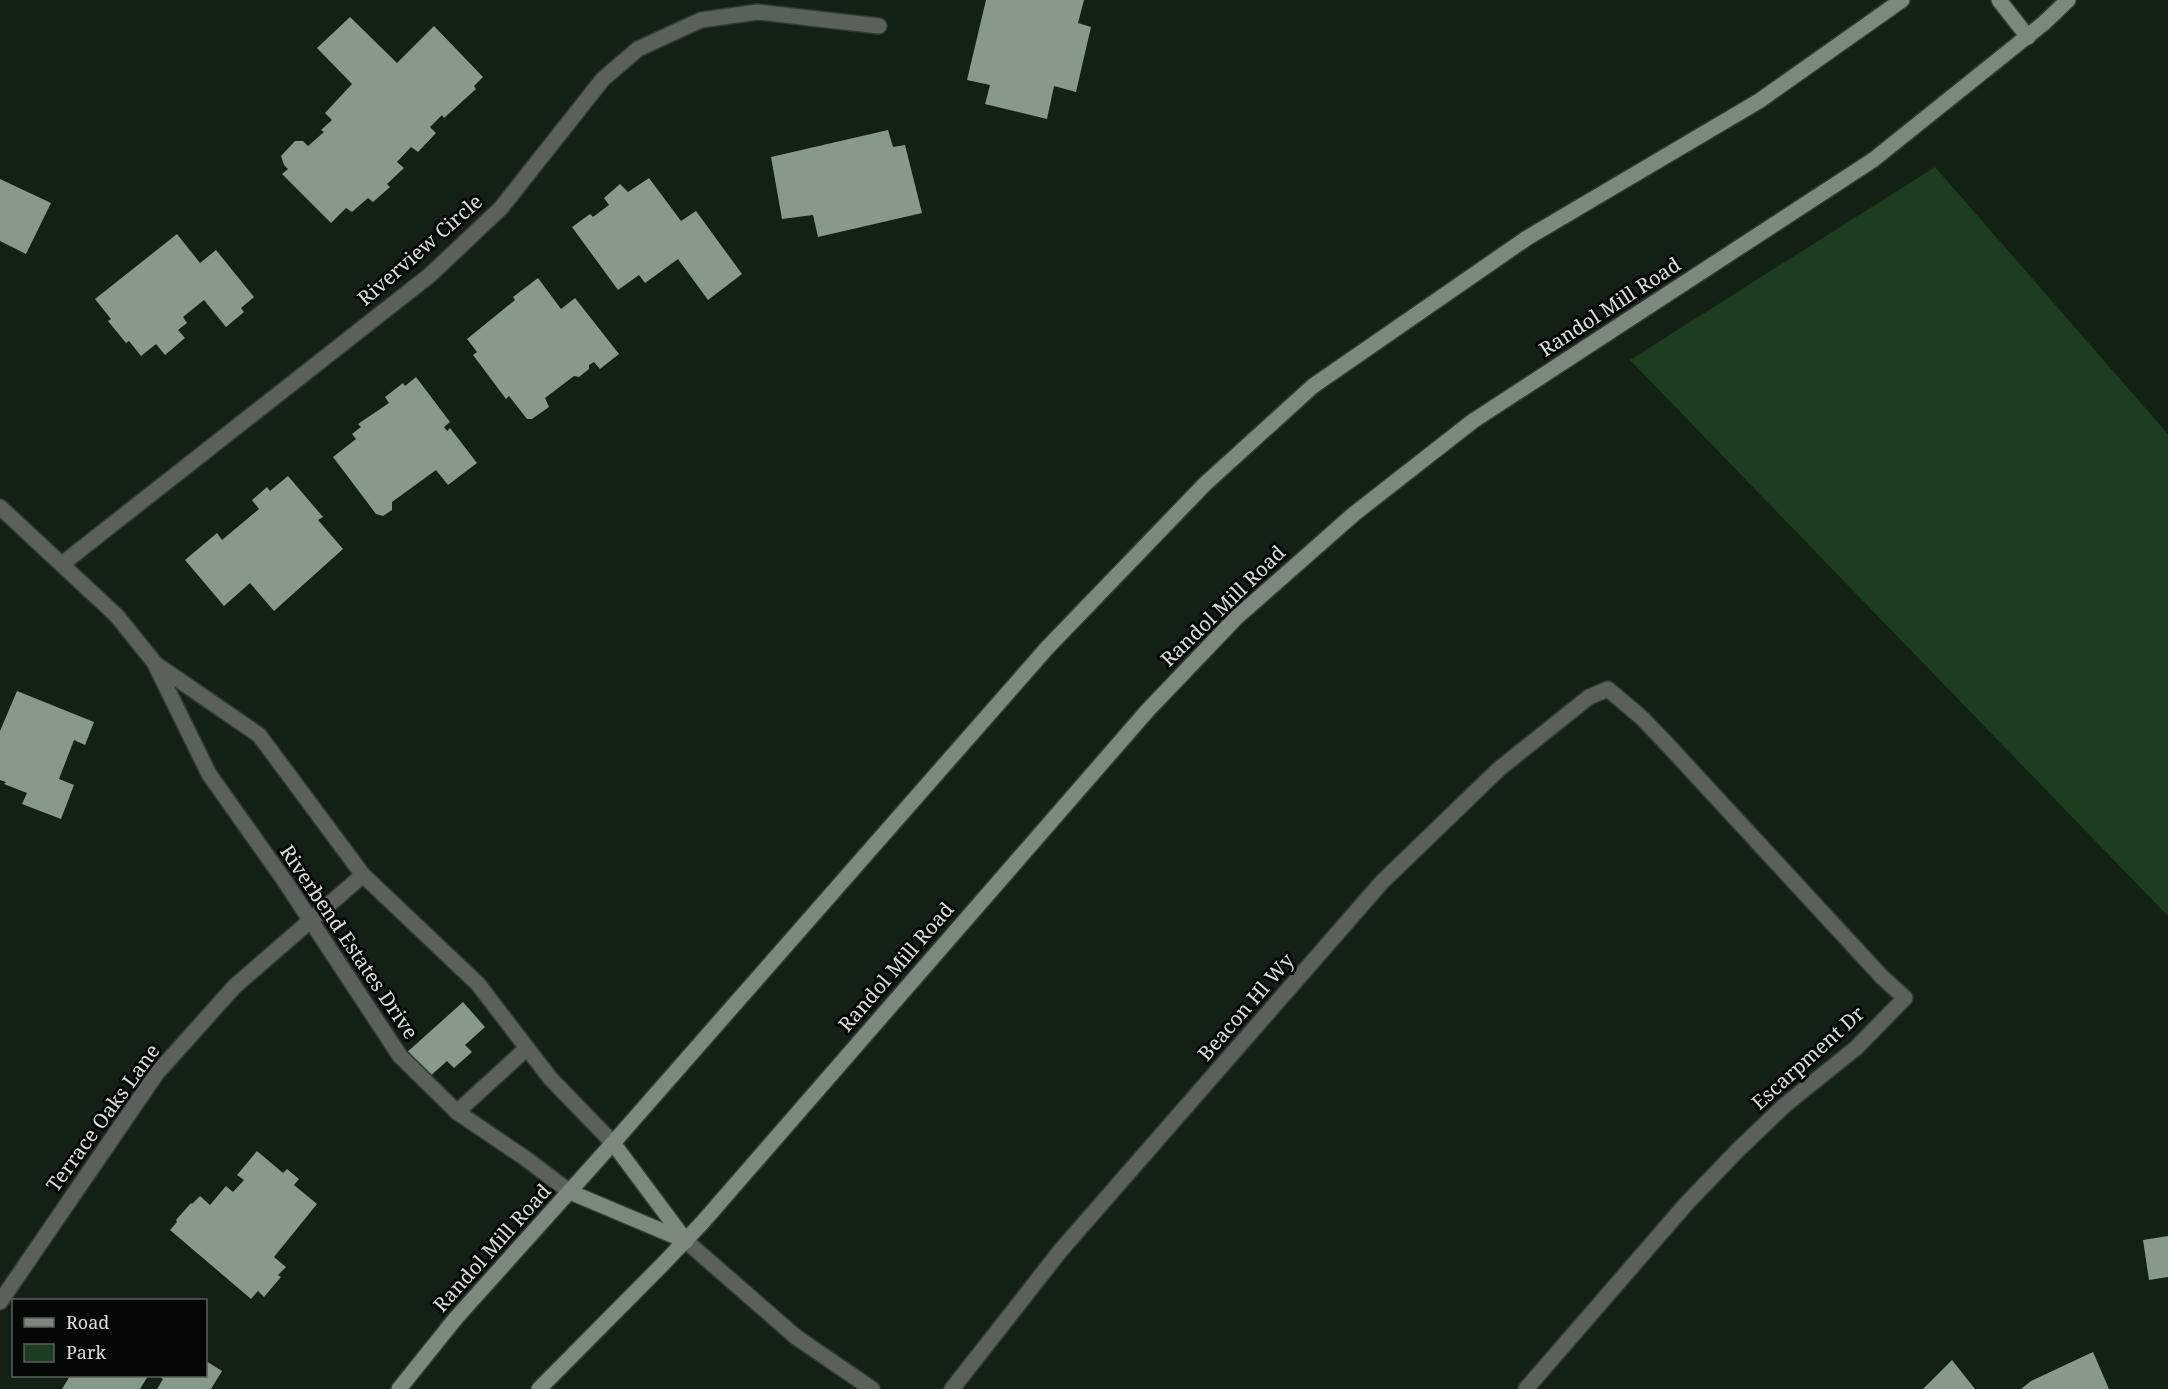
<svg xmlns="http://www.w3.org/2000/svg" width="2168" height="1389" font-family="'Noto Serif',serif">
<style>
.green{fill:#1c3d20}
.building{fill:#879988}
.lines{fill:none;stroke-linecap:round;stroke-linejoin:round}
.minor-casing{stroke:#2e3c2f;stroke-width:18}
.tertiary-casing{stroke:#2e3c2f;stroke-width:18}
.secondary-casing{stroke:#2e3c2f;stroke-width:18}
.minor{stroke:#596159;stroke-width:15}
.tertiary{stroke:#596159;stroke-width:15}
.secondary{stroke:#7c887c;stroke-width:15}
.labels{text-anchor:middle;stroke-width:6;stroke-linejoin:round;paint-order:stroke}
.street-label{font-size:20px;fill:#d8e1d8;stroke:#040804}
</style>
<rect width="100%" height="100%" fill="#122113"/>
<polygon class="green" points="1935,167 2168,434 2168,916 1630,360"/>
<g class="building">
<polygon points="986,0 1084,0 1078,23 1091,27 1076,92 1054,86 1047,119 985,104 990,85 967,80"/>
<polygon points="350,17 397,63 434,26 483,77 474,86 476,89 444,118 442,115 430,127 436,133 418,152 411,147 397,162 404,168 387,184 390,187 373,202 368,198 352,212 346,208 331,223 282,174 288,169 284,165 281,156 295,141 303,141 308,146 324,132 321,130 332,120 325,113 352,84 317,48"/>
<polygon points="888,130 893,147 905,145 922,213 818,237 813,215 782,219 771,157"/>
<polygon points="649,178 681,221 696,211 742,274 708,300 678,259 645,283 639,275 618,290 572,227 590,214 593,217 609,205 604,198 620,184 628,192"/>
<polygon points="0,179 51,203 26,254 0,241"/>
<polygon points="177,234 200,263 216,250 254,297 241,308 244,312 226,327 204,300 183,317 187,323 178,330 185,338 165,355 156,344 141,356 129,341 126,343 108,321 111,319 95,299"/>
<polygon points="538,278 561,309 575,298 619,354 600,369 594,362 589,365 589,369 579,377 574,376 545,398 549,407 532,419 527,419 509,396 506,399 473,355 477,352 467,339 515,300 513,297"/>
<polygon points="416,377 450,422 444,427 447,431 450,428 477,463 448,485 436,470 392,502 392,510 383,516 376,514 333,457 356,439 352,434 361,427 358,424 389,403 385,397 403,383 405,386"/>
<polygon points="288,476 323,517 318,520 343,549 274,611 250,583 224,606 185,560 217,533 222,540 259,509 252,500 267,487 270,491"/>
<polygon points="17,691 94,722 85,745 74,740 59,779 74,785 61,819 22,804 27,793 4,784 6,782 0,780 0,731"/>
<polygon points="463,1002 485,1027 465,1045 472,1052 454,1068 447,1061 428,1078 405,1054"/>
<polygon points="257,1151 283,1173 287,1169 299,1179 294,1185 317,1204 274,1257 286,1267 278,1275 281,1277 264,1297 258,1291 251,1299 170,1230 177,1222 176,1220 191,1203 192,1204 200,1196 210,1205 226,1186 233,1192 244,1180 237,1175"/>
<polygon points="2168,1236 2168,1277 2149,1280 2143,1240"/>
<polygon points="2093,1352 2109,1389 2021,1389 2031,1381"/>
<polygon points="1952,1360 1975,1389 1923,1389"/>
<polygon points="206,1361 222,1371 211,1389 157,1389 163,1379 157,1376 206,1376"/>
<polygon points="70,1376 148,1376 140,1389 62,1389"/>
</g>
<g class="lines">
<g class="minor-casing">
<g id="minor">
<polyline points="0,507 117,616 154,662 209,774 284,880 400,1056 457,1112 525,1158 570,1192"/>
<polyline points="62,564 430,275 501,208 603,79 638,49 701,20 758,12 879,26"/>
<polyline points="157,665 259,735 363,875 478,984 550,1078 613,1143"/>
<polyline points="457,1112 527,1048"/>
<polyline points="0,1302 157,1073 235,986 363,875"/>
<polyline points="952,1389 1061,1250 1382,882 1499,769 1589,697 1608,689 1642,718 1666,743 1882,977 1905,998 1856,1048 1785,1105 1738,1150 1687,1203 1526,1389"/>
</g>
</g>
<g class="tertiary-casing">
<polyline id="tertiary" points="686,1241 796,1337 872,1389"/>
</g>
<g class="secondary-casing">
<g id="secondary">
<polyline points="1999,0 2028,37"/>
<polyline points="613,1143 686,1241"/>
<polyline points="570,1192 686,1241"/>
<polyline points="399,1389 456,1318 613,1143 1047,648 1205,484 1313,386 1527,238 1759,101 1902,0"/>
<polyline points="539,1389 662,1265 702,1223 1148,710 1237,617 1354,514 1473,421 1873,160 2044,23 2068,0"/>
</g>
</g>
<use href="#minor" class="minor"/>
<use href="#tertiary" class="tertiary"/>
<use href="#secondary" class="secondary"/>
</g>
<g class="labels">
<g class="street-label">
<text transform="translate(420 250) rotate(-41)" y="7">Riverview Circle</text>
<text transform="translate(1610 307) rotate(-33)" y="7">Randol Mill Road</text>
<text transform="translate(1223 606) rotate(-44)" y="7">Randol Mill Road</text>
<text transform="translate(349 942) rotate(56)" y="7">Riverbend Estates Drive</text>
<text transform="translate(896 967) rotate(-49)" y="7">Randol Mill Road</text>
<text transform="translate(1246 1007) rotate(-49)" y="7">Beacon Hl Wy</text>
<text transform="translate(1808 1058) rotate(-42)" y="7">Escarpment Dr</text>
<text transform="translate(103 1118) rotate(-54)" y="7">Terrace Oaks Lane</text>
<text transform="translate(492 1248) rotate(-48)" y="7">Randol Mill Road</text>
</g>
</g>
<rect x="12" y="1299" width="195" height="78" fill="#040804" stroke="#595f59" stroke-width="1.5"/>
<rect x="24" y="1318" width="30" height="9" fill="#7c887c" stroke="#595f59" stroke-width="1.5"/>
<text x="66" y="1329" font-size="18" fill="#d8e1d8">Road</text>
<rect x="24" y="1344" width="30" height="18" fill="#1c3d20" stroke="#595f59" stroke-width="1.5"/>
<text x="66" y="1359" font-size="18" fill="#d8e1d8">Park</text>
</svg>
